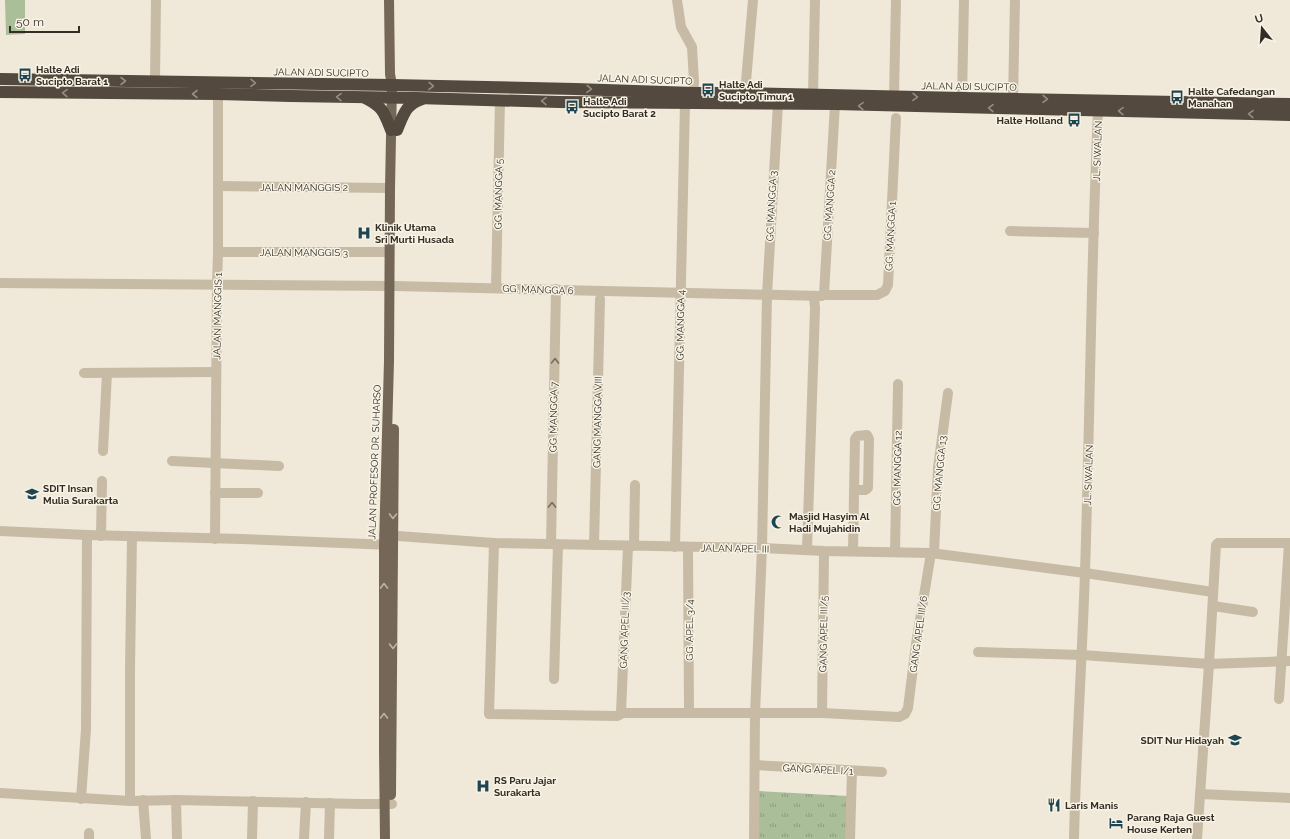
<svg xmlns="http://www.w3.org/2000/svg" width="1290" height="839" font-family="Raleway,sans-serif">
<style>
.grass{fill:url(#grass-tufts)}
.green{fill:#abbe9a}
.lines{fill:none;stroke-linecap:round;stroke-linejoin:round}
.minor{stroke:#c7bba6;stroke-width:10}
.major{stroke:#756758;stroke-width:10}
.highway{stroke:#54493e;stroke-width:12}
.oneway{stroke:#968d81}
.oneway2{stroke:#766d60}
.oneway3{stroke:#bdb4a6}
.labels{text-anchor:middle;stroke-width:3;stroke-linejoin:round;paint-order:stroke}
.poi-label{font-size:10px;font-weight:bold;fill:#332d26;stroke:#f8f3e5;text-anchor:start}
.street-label{font-size:10px;fill:#332d26;stroke:#f8f3e5}
</style>
<defs>
<pattern id="grass-tufts" width="24" height="20" patternUnits="userSpaceOnUse"><rect width="24" height="20" fill="#abbe9a"/><path d="M3 7l-1-3M5 7V3M7 7l1-3M15 17l-1-3M17 17v-4M19 17l1-3" fill="none" stroke="#8c9b7d"/></pattern>
</defs>
<rect width="100%" height="100%" fill="#f0e9d9"/>
<polygon class="grass" points="759,791 848,796 846,839 758,839"/>
<polygon class="green" points="5,0 25,0 25,34 6,35"/>
<g class="lines">
<g class="minor">
<polyline points="677,0 681,27 692,47 694,81 693,101"/>
<polyline points="155,81 156,0"/>
<polyline points="745,93 753,0"/>
<polyline points="813,95 815,0"/>
<polyline points="894,96 896,0"/>
<polyline points="962,98 964,0"/>
<polyline points="1013,99 1015,0"/>
<polyline points="219,186 390,188"/>
<polyline points="1010,231 1094,233"/>
<polyline points="218,252 389,252"/>
<polyline points="0,283 395,286 822,296 824,294 835,104"/>
<polyline points="496,288 500,101"/>
<polyline points="823,295 877,295 885,291 888,285 896,118"/>
<polyline points="84,373 216,372"/>
<polyline points="103,451 107,373"/>
<polyline points="172,461 279,466"/>
<polyline points="215,493 258,493"/>
<polyline points="0,531 87,535 242,539 392,545"/>
<polyline points="384,535 494,543 762,548 824,551 931,553 1085,573 1213,592"/>
<polyline points="101,536 102,481"/>
<polyline points="215,539 217,285 218,252 218,94"/>
<polyline points="494,543 489,714 617,716 621,714 621,713 822,713 899,717 905,714 908,708 916,644 931,553"/>
<polyline points="551,544 556,289"/>
<polyline points="594,545 600,299"/>
<polyline points="634,546 635,485"/>
<polyline points="675,547 685,103"/>
<polyline points="688,547 689,713"/>
<polyline points="807,550 815,308 814,297"/>
<polyline points="853,551 855,439 857,436 867,435 869,439 868,488 865,490 854,490"/>
<polyline points="895,552 898,384"/>
<polyline points="934,553 938,468 948,393"/>
<polyline points="1213,606 1253,612"/>
<polyline points="978,652 1082,655 1209,664 1290,661"/>
<polyline points="554,679 558,545"/>
<polyline points="1279,699 1289,543"/>
<polyline points="621,713 628,546"/>
<polyline points="822,713 824,554"/>
<polyline points="755,765 882,772"/>
<polyline points="0,793 130,801 176,800"/>
<polyline points="1200,794 1290,798"/>
<polyline points="81,799 86,729 87,535"/>
<polyline points="143,800 146,839"/>
<polyline points="130,801 130,669 132,537"/>
<polyline points="89,839 89,833"/>
<polyline points="177,839 176,800 361,804 392,804"/>
<polyline points="252,839 253,801"/>
<polyline points="304,839 306,802"/>
<polyline points="329,839 330,803"/>
<polyline points="754,839 755,714 762,548 767,295 778,104"/>
<polyline points="850,839 852,771"/>
<path d="M1074,839C1076,750 1082,661 1085,572C1090,418 1091,264 1098,111"/>
<polyline points="1197,839 1209,664 1216,545 1218,543 1290,543"/>
</g>
<g class="major">
<polyline points="391,795 394,429"/>
<polyline points="385,839 384,749 384,545 389,361 390,188 392,85 390,74 389,0"/>
</g>
<g class="highway">
<polyline points="0,79 392,85 575,89 694,93 745,93 962,98 1290,104"/>
<polyline points="0,92 218,94 290,96 416,98 559,102 835,104 1290,115"/>
<path d="M365,98C383,107 384,112 391,130"/>
<path d="M397,130C404,114 405,105 422,99"/>
</g>
</g>
<defs><path id="oneway-chevron" d="M-2-3.5L2.5 0L-2 3.5" fill="none" stroke-width="1.6" stroke-linecap="round" stroke-linejoin="round"/></defs>
<g class="oneway">
<use href="#oneway-chevron" transform="translate(123 81)"/>
<use href="#oneway-chevron" transform="translate(253 83) rotate(1)"/>
<use href="#oneway-chevron" transform="translate(431 86) rotate(1)"/>
<use href="#oneway-chevron" transform="translate(589 89) rotate(2)"/>
<use href="#oneway-chevron" transform="translate(65 93) rotate(-179)"/>
<use href="#oneway-chevron" transform="translate(195 94) rotate(-180)"/>
<use href="#oneway-chevron" transform="translate(339 97) rotate(-179)"/>
<use href="#oneway-chevron" transform="translate(915 97) rotate(2)"/>
<use href="#oneway-chevron" transform="translate(1045 99) rotate(1)"/>
<use href="#oneway-chevron" transform="translate(544 101) rotate(-179)"/>
<use href="#oneway-chevron" transform="translate(861 106) rotate(-178)"/>
<use href="#oneway-chevron" transform="translate(991 108) rotate(-179)"/>
<use href="#oneway-chevron" transform="translate(1121 111) rotate(-179)"/>
<use href="#oneway-chevron" transform="translate(1251 114) rotate(-179)"/>
</g>
<g class="oneway2">
<use href="#oneway-chevron" transform="translate(555 361) rotate(-89)"/>
<use href="#oneway-chevron" transform="translate(552 505) rotate(-89)"/>
</g>
<g class="oneway3">
<use href="#oneway-chevron" transform="translate(393 516) rotate(91)"/>
<use href="#oneway-chevron" transform="translate(384 586) rotate(-90)"/>
<use href="#oneway-chevron" transform="translate(393 646) rotate(90)"/>
<use href="#oneway-chevron" transform="translate(384 716) rotate(-90)"/>
</g>
<defs>
<g id="bus-bare" transform="scale(1.08)"><path d="M-5-6H5V4H4V6H2V4H-2V6H-4V4H-5ZM-3.5-4V0h7V-4ZM-3.5 1.2v1.5H-2V1.2ZM2 1.2v1.5H3.5V1.2Z" fill="#1e4552" stroke="#f8f3e5" stroke-width="2.5" paint-order="stroke"/></g>
<g id="hospital-bare" transform="scale(1.08)"><path d="M-5-5h3v3.5h4V-5h3V5h-3V1.5h-4V5h-3Z" fill="#1e4552" stroke="#f8f3e5" stroke-width="2.5" paint-order="stroke"/></g>
<g id="school-bare" transform="scale(1.08)"><path d="M0-5L7-2L0 1L-7-2ZM-4 1L0 2.5L4 1V4Q0 6-4 4Z" fill="#1e4552" stroke="#f8f3e5" stroke-width="2.5" paint-order="stroke"/></g>
<g id="mosque-bare" transform="scale(1.08)"><path d="M3.5-4.9A6 6 0 1 0 3.5 4.9A5 5 0 1 1 3.5-4.9Z" fill="#1e4552" stroke="#f8f3e5" stroke-width="2.5" paint-order="stroke"/></g>
<g id="restaurant-bare" transform="scale(1.08)"><path d="M-5-6h1v4h1v-4h1v4h1v-4h1v5L-1.5 .5V6h-2V.5L-5-1ZM5-6V6H3V1.5H1.5Q1.5-4 5-6Z" fill="#1e4552" stroke="#f8f3e5" stroke-width="2.5" paint-order="stroke"/></g>
<g id="hotel-bare" transform="scale(1.08)"><path d="M-6-4.5h1.5V1H6V5H4.5V3h-9V5H-6ZM-4 0a1.8 1.8 0 1 1 3.6 0ZM.5 0V-2.5h3Q6-2.5 6 0Z" fill="#1e4552" stroke="#f8f3e5" stroke-width="2.5" paint-order="stroke"/></g>
</defs>
<g fill-rule="evenodd">
<use href="#bus-bare" x="25" y="75"/>
<use href="#bus-bare" x="708" y="90"/>
<use href="#bus-bare" x="1177" y="97"/>
<use href="#bus-bare" x="572" y="107"/>
<use href="#bus-bare" x="1074" y="120"/>
<use href="#hospital-bare" x="364" y="233"/>
<use href="#school-bare" x="32" y="494"/>
<use href="#mosque-bare" x="778" y="522"/>
<use href="#school-bare" x="1235" y="740"/>
<use href="#hospital-bare" x="483" y="786"/>
<use href="#restaurant-bare" x="1054" y="805"/>
<use href="#hotel-bare" x="1116" y="823"/>
</g>
<g class="labels">
<g class="poi-label">
<text x="36" y="73">Halte Adi<tspan x="36" dy="12">Sucipto Barat 1</tspan></text>
<text x="719" y="88">Halte Adi<tspan x="719" dy="12">Sucipto Timur 1</tspan></text>
<text x="1188" y="95">Halte Cafedangan<tspan x="1188" dy="12">Manahan</tspan></text>
<text x="583" y="105">Halte Adi<tspan x="583" dy="12">Sucipto Barat 2</tspan></text>
<text x="1063" y="124" text-anchor="end">Halte Holland</text>
<text x="375" y="231">Klinik Utama<tspan x="375" dy="12">Sri Murti Husada</tspan></text>
<text x="43" y="492">SDIT Insan<tspan x="43" dy="12">Mulia Surakarta</tspan></text>
<text x="789" y="520">Masjid Hasyim Al<tspan x="789" dy="12">Hadi Mujahidin</tspan></text>
<text x="1224" y="744" text-anchor="end">SDIT Nur Hidayah</text>
<text x="494" y="784">RS Paru Jajar<tspan x="494" dy="12">Surakarta</tspan></text>
<text x="1065" y="809">Laris Manis</text>
<text x="1127" y="821">Parang Raja Guest<tspan x="1127" dy="12">House Kerten</tspan></text>
</g>
<g class="street-label">
<text transform="translate(321 72) rotate(1)" y="4">JALAN ADI SUCIPTO</text>
<text transform="translate(645 79) rotate(2)" y="4">JALAN ADI SUCIPTO</text>
<text transform="translate(969 86) rotate(1)" y="4">JALAN ADI SUCIPTO</text>
<text transform="translate(1097 151) rotate(-88)" y="4">JL. SIWALAN</text>
<text x="304" y="191">JALAN MANGGIS 2</text>
<text transform="translate(498 194) rotate(-89)" y="4">GG. MANGGA 5</text>
<text transform="translate(829 205) rotate(-86)" y="4">GG. MANGGA 2</text>
<text transform="translate(771 206) rotate(-87)" y="4">GG. MANGGA 3</text>
<text transform="translate(890 236) rotate(-87)" y="4">GG. MANGGA 1</text>
<text x="304" y="256">JALAN MANGGIS 3</text>
<text transform="translate(538 289) rotate(2)" y="4">GG. MANGGA 6</text>
<text transform="translate(217 316) rotate(-89)" y="4">JALAN MANGGIS 1</text>
<text transform="translate(680 325) rotate(-89)" y="4">GG. MANGGA 4</text>
<text transform="translate(553 417) rotate(-89)" y="4">GG. MANGGA 7</text>
<text transform="translate(597 422) rotate(-89)" y="4">GANG MANGGA VIII</text>
<text transform="translate(374 462) rotate(-88)" y="4">JALAN PROFESOR DR. SUHARSO</text>
<text transform="translate(897 468) rotate(-89)" y="4">GG. MANGGA 12</text>
<text transform="translate(939 473) rotate(-85)" y="4">GG. MANGGA 13</text>
<text transform="translate(1088 475) rotate(-88)" y="4">JL. SIWALAN</text>
<text transform="translate(735 548) rotate(1)" y="4">JALAN APEL III</text>
<text transform="translate(624 630) rotate(-88)" y="4">GANG APEL III/3</text>
<text transform="translate(689 630) rotate(-90)" y="4">GG. APEL 3/4</text>
<text transform="translate(823 634) rotate(-89)" y="4">GANG APEL III/5</text>
<text transform="translate(918 634) rotate(-82)" y="4">GANG APEL III/6</text>
<text transform="translate(818 769) rotate(3)" y="4">GANG APEL I/1</text>
</g>
</g>
<g transform="translate(1262 28) rotate(343)" stroke="#f8f3e5" stroke-width="3" paint-order="stroke">
<path d="M0-3L7 15L0 10L-7 15Z" fill="#332d26"/>
<text y="-6" font-size="11" font-weight="bold" text-anchor="middle" fill="#332d26">U</text>
</g>
<path d="M10 26v6h69v-6" fill="none" stroke="#332d26" stroke-width="2"/>
<text x="16" y="26" font-size="12" fill="#332d26" stroke="#f8f3e5" stroke-width="3" paint-order="stroke">50 m</text>
</svg>
